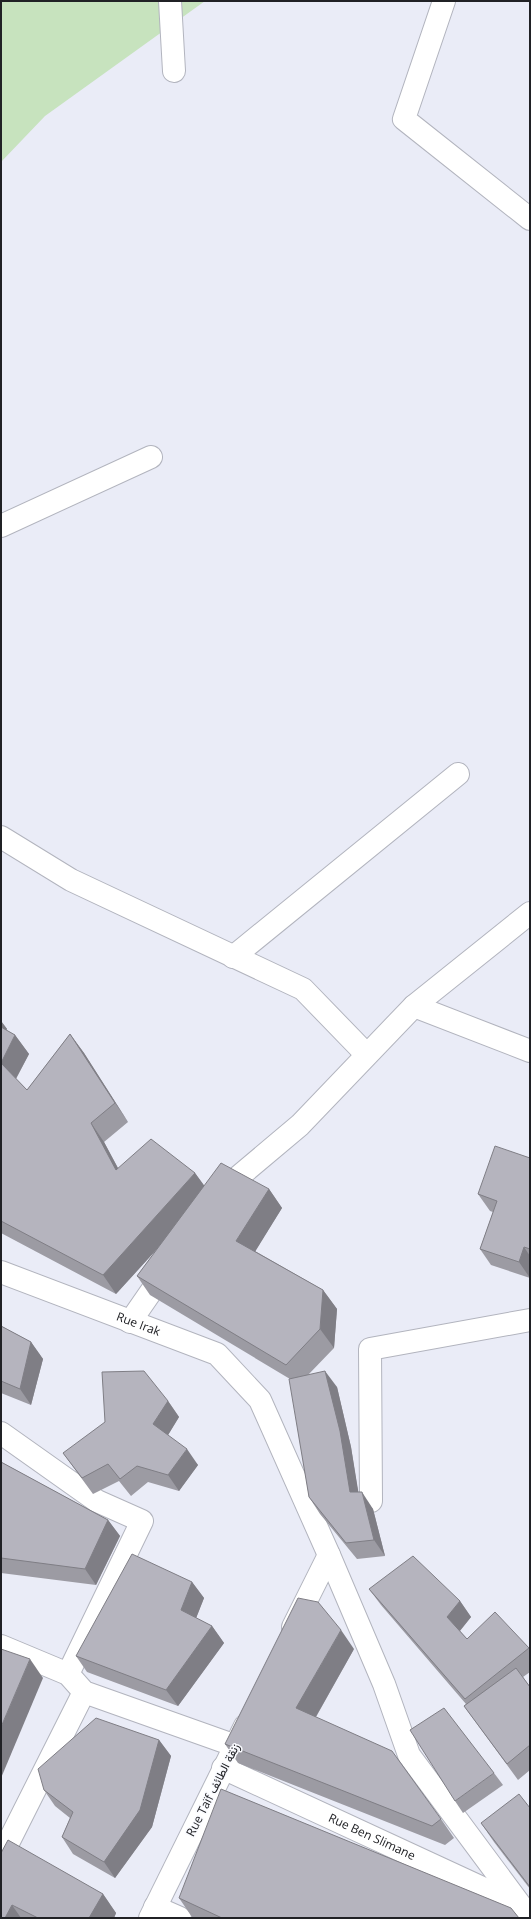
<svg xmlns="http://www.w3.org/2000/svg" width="531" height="1919" font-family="'Open Sans',Vazirmatn,sans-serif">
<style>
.green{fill:#c7e3be}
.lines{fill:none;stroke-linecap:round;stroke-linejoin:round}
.street-casing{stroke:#b2b4be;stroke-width:24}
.street{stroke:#fff;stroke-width:22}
.wall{fill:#9c9ba3}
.shaded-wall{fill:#7f7e85}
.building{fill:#b5b4be;stroke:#7f7e85}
.labels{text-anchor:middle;stroke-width:3;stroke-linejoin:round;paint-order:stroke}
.street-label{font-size:12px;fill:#202125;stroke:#f9fafe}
</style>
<rect width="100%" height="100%" fill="#eaecf7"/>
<polygon class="green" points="1,1 205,1 45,116 1,162"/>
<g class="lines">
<g class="street-casing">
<g id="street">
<polyline points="170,1 174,71"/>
<polyline points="444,1 404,119 530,219"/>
<polyline points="1,526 151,457"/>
<polyline points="1,837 71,880 303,989 366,1054"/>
<polyline points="233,957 458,774"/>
<polyline points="414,1006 530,1051"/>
<polyline points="218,1194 300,1125 414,1006 530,913"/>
<path id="s1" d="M1,1272L217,1354L260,1400L329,1555L384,1684L409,1755L530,1918"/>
<polyline points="130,1322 166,1270"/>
<polyline points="1,1433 97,1501 142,1521 68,1674"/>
<polyline points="371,1501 370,1349 530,1320"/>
<polyline points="293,1627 329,1555"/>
<polyline points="1,1646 68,1674 84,1692 236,1746"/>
<path id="s2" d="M223,1768L517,1904"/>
<polyline points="1,1857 84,1692"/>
<polyline points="155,1907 180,1918"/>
<polyline points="150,1918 245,1726"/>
</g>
</g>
<use href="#street" class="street"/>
</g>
<g class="wall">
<polygon points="1,1021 7,1029 6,1030 15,1035 29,1054 16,1079 27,1090 70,1034 84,1053 128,1122 104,1142 118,1168 195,1173 204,1186 269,1189 282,1208 255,1251 323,1290 337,1309 334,1348 308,1375 337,1387 351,1447 358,1492 373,1509 385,1556 357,1559 320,1514 309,1497 290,1379 150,1295 137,1276 157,1249 116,1294 1,1233"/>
<polygon points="530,1158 530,1278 491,1265 480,1249 493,1212 490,1211 478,1194"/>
<polygon points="1,1326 31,1342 43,1359 31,1405 1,1393"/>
<polygon points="168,1401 179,1417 168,1435 198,1465 179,1491 148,1482 131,1496 119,1481 93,1494 63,1453"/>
<polygon points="1,1462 108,1520 120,1536 96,1585 1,1573"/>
<polygon points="192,1582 204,1598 196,1618 212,1626 224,1643 178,1706 87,1672 76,1656"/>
<polygon points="369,1589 460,1601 471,1617 460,1631 467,1639 529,1648 530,1650 530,1672 523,1677 530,1687 530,1770 518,1780 464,1706 466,1704 381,1605"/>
<polygon points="354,1649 316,1717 441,1819 454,1838 445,1845 238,1763 225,1744"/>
<polygon points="159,1740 171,1756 152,1827 115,1878 73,1854 62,1837 70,1818 55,1806 44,1790"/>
<polygon points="494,1773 503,1785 463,1813 455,1801"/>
<polygon points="530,1808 530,1889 494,1842 481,1823"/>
<polygon points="1,1853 103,1894 116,1913 114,1918 1,1918"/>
<polygon points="179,1898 519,1918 194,1918 192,1917"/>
</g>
<g class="shaded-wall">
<polygon points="1,1021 7,1029 1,1039"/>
<polygon points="70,1034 84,1053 128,1122 115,1103"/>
<polygon points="15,1035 29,1054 14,1082 1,1063"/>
<polygon points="91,1123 104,1142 129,1189 116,1170"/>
<polygon points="195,1173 209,1192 116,1294 103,1275"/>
<polygon points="269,1189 282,1208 250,1260 236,1241"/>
<polygon points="524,1247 530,1256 530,1278 519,1262"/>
<polygon points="323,1290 337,1309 334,1348 320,1329"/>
<polygon points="31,1342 43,1359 31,1405 20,1389"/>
<polygon points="325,1371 337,1387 351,1447 361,1508 350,1492"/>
<polygon points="168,1401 179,1417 165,1440 153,1424"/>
<polygon points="187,1449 198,1465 179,1491 168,1475"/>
<polygon points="362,1492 373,1509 385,1556 374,1540"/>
<polygon points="108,1520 120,1536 96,1585 85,1569"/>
<polygon points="192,1582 204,1598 193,1626 181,1610"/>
<polygon points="460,1601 471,1617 458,1633 447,1617"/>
<polygon points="212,1626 224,1643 178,1706 166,1690"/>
<polygon points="341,1630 354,1649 310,1727 296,1708"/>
<polygon points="30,1659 43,1678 1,1778 1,1727"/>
<polygon points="159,1740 171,1756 152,1827 115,1878 104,1862"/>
<polygon points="103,1894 116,1913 114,1918 89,1918"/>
<polygon points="12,1905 21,1918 5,1918"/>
</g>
<g class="building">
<polygon points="1,1027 15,1035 1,1063 27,1090 70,1034 115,1103 91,1123 116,1170 151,1139 195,1173 103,1275 1,1221"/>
<polygon points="495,1146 530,1158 530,1249 524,1247 519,1262 480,1249 497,1201 478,1194"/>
<polygon points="221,1163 269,1189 236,1241 323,1290 320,1329 286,1365 137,1276"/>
<polygon points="1,1326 31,1342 20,1389 1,1381"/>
<polygon points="144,1371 168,1401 153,1424 187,1449 168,1475 137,1466 120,1479 108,1464 82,1478 63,1453 105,1422 102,1372"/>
<polygon points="325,1371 340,1431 350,1492 362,1492 374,1540 346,1543 309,1497 289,1379"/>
<polygon points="1,1462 108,1520 85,1569 1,1558"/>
<polygon points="132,1554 192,1582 181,1610 212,1626 166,1690 76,1656"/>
<polygon points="413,1556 460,1601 447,1617 467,1639 495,1612 529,1648 465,1699 369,1589"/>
<polygon points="298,1598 318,1602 341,1630 296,1708 392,1751 441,1819 432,1826 225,1744"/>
<polygon points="1,1649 30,1659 1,1727"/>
<polygon points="516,1668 530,1687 530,1745 507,1764 464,1706"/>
<polygon points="444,1708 494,1773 455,1801 410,1730"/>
<polygon points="96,1718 159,1740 140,1810 104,1862 62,1837 73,1812 44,1790 38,1769"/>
<polygon points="221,1789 511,1908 519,1918 222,1918 179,1898"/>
<polygon points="519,1794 530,1808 530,1887 481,1823"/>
<polygon points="8,1840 103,1894 89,1918 38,1918 12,1905 5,1918 1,1918 1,1853"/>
</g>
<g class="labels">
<g class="street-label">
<text dy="4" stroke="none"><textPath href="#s1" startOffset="147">Rue Irak</textPath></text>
<text transform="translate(213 1790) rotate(-63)" y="4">Rue Taïf زنقة الطائف</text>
<text dy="4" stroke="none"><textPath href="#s2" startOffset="164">Rue Ben Slimane</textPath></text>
</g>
</g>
<rect width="531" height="1919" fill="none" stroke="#202125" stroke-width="4"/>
</svg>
